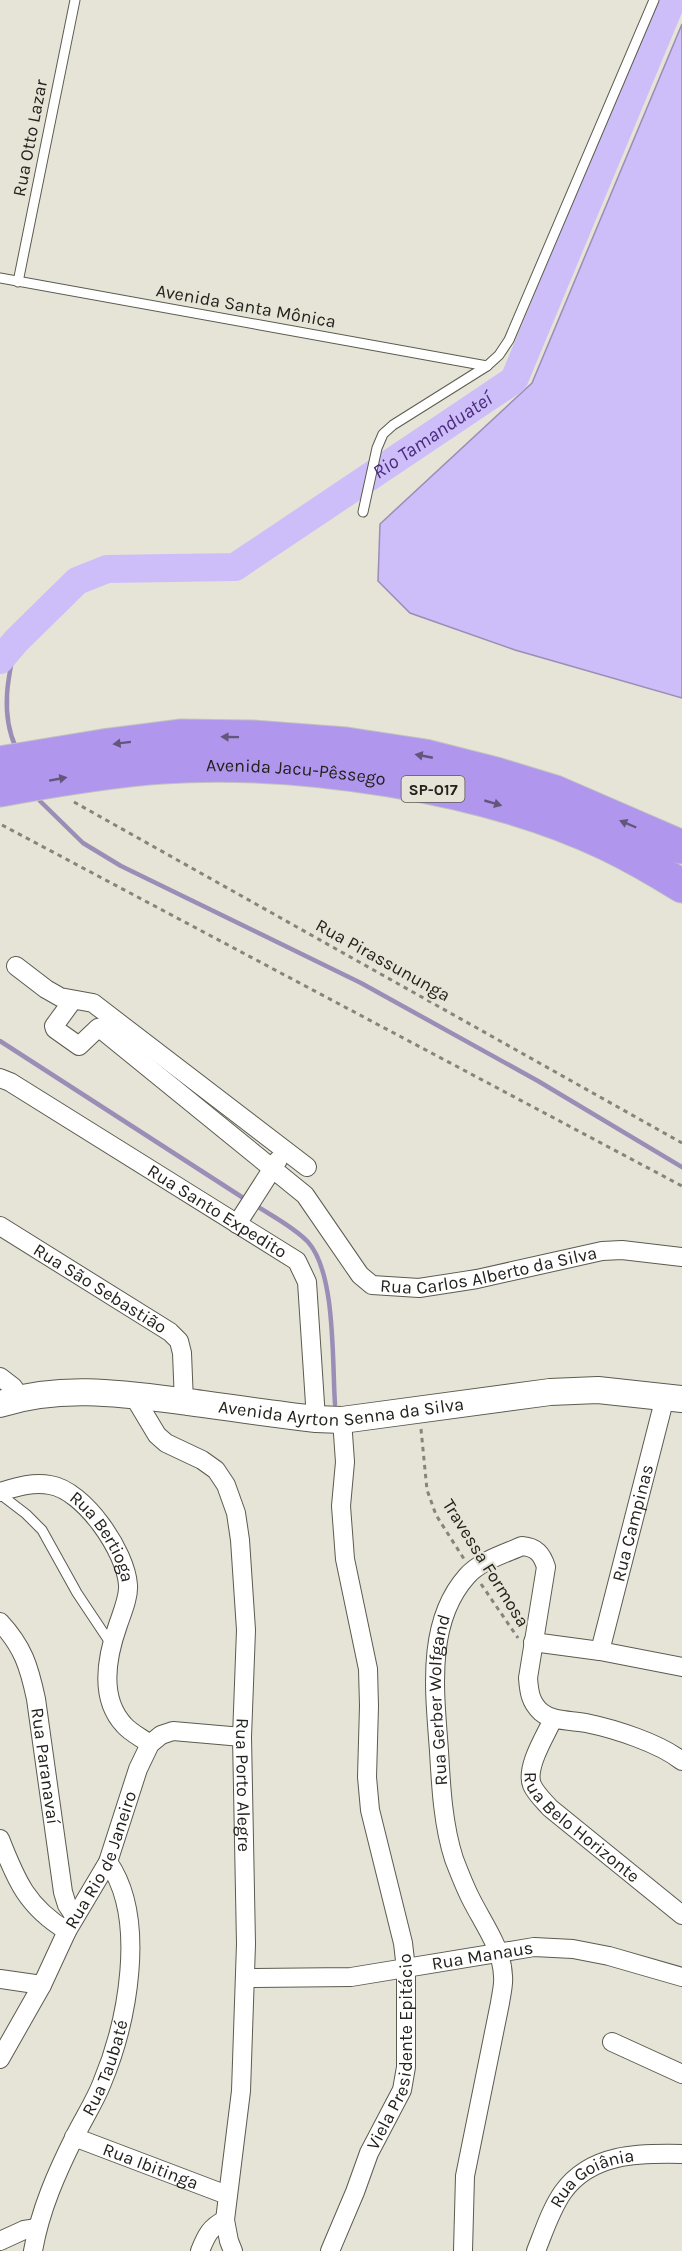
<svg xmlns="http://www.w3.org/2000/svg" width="682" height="2251" font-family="Karla,sans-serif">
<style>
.water{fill:#cdbdf8;stroke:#9a8eb6;stroke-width:1.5}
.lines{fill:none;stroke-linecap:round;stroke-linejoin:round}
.stream{stroke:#9a8eb6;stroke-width:4.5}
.river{stroke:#cdbdf8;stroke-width:28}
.lane-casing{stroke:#5b5b4f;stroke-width:11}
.street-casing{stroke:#5b5b4f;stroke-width:20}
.secondary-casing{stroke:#5b5b4f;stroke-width:28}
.highway-casing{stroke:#c1c1c0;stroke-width:35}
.path{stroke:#86857c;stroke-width:3;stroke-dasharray:4.5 4.5;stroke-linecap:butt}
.lane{stroke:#fff;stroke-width:9}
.street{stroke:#fff;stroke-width:18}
.secondary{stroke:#fff;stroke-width:26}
.highway{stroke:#b196ed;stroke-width:33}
.oneway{fill:#63567b}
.labels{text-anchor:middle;stroke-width:4.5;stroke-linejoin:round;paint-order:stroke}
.shield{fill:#e5e4d7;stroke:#5d5c55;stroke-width:1.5}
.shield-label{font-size:16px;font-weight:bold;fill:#23221d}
.street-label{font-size:18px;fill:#23221d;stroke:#e5e4d7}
.water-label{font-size:20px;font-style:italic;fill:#4a2a7d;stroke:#e5e4d7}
</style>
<rect width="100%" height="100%" fill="#e5e4d7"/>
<polygon class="water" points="682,24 682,698 515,650 410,613 378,581 380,524 532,383"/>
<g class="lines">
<g class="stream">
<path d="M16,748C0,713 8,677 16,641"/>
<polyline points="38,796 40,801 83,843 121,866 361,983 538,1081 682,1167"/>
<polyline points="0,1041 248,1201"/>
<path d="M255,1205C272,1216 294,1227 308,1242C336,1273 332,1362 335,1404"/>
</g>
<path class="river" id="s1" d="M0,660L16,641L77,581L107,569L235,567L514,380L672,0"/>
<g class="lane-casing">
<g id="lane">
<polyline points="0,278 487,366"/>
<polyline points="18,282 75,0"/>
<polyline points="363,512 377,448 383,434 393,425 487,366 499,355 509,340 654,0"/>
<polyline points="0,1494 26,1514 42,1530 77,1593 111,1644"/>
</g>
</g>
<g class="street-casing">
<g id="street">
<polyline points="16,966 46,989 60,997 93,1003 307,1167"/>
<path id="s2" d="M73,1000L54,1026L55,1029L79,1046L98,1028L102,1030L305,1195L360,1275L372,1285L419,1288L477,1279L602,1251L622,1250L682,1257"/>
<path id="s3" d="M0,1078L10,1082L297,1261L307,1282L316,1419"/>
<polyline points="237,1224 278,1160"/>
<path id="s4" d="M0,1226L170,1332L179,1341L182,1353L184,1402"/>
<polyline points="0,1377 13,1387 20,1397"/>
<path id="s5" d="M133,1395L157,1435L166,1443L202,1460L216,1470L226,1485L236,1513L240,1540L246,1630L242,1737L246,1944L241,2091L225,2220L229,2241L233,2251"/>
<path id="s6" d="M0,1492C17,1487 32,1482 50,1485C84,1490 126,1552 128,1585C129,1597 122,1613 118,1625C107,1656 99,1698 124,1725C131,1733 142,1738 150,1744"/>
<path id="s7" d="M0,1622C23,1647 29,1666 36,1699L63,1892L67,1905L75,1917"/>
<polyline points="533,1642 600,1651 682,1667"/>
<path id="s8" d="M600,1651L665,1397"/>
<path id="s9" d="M553,1719C546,1735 525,1767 532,1785C536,1794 543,1800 550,1808L682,1915"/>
<path d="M0,1839C16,1880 27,1907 67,1931"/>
<path id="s10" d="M246,1978L351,1977L534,1947L573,1949L609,1956L682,1977"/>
<polyline points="0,1979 42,1985"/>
<polyline points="612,2042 682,2074"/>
<path id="s11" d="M0,2059L42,1985L67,1931L108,1862L138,1769L150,1744L161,1735L173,1731L242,1737"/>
<path id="s12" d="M74,2137L227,2195"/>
<polyline points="0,2241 24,2230 37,2228"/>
<path id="s13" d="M33,2251C40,2210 57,2172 75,2136C84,2118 95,2101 102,2083C127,2023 148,1919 108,1862"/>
<path d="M200,2251C206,2236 210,2227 225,2220"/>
<path id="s14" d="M330,2251L355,2192L369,2153L402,2090L406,2067V1969L403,1943L370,1810L367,1777L369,1706L368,1669L345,1559L341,1506L345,1462L342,1420"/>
<path id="s15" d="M463,2251L465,2176L500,2003C501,1995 504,1985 503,1976C502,1947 482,1922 470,1897C464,1885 459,1872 454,1859C443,1825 441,1787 439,1751C435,1694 425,1623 467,1576C480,1561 504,1554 522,1546C536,1547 542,1554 546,1567L528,1678C529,1691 530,1702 541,1712C553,1722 571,1720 586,1723C615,1729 659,1743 682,1761"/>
<path id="s16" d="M536,2251C544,2231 551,2209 563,2192C591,2153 639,2153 682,2154"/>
</g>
</g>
<g class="secondary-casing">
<g id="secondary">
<path id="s17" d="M0,1404C62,1384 125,1394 188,1402C231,1408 273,1414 316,1419L342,1420L550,1392L598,1390L682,1399"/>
</g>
</g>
<g class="highway-casing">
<g id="highway">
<polyline points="0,763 109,745 180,736 252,737 346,744 425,756 496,774 555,792 682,847"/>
<path id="s18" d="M0,790C54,780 107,771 162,767C298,758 483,785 607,844C632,856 658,871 682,886"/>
</g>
</g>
<g class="path">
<polyline points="74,802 682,1143"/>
<polyline points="2,825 682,1186"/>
<polyline points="421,1429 427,1490 436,1515 464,1559"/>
<polyline points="481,1584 518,1638"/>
</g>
<use href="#lane" class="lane"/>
<use href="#street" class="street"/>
<use href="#secondary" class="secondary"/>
<use href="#highway" class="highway"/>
</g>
<defs><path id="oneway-solid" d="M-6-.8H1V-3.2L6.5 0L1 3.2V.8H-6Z" transform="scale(1.5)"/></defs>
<g class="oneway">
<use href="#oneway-solid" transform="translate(230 737) rotate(-179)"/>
<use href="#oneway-solid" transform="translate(122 743) rotate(173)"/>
<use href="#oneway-solid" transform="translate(424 756) rotate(-169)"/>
<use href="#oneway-solid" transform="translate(58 779) rotate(-10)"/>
<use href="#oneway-solid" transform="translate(493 803) rotate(16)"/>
<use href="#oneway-solid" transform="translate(628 824) rotate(-157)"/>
</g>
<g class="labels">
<rect class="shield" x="401.5" y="776" width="63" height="26" rx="4.5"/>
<g class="shield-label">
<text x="433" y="795">SP-017</text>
</g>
<g class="street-label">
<text transform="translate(30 138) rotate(-79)" y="6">Rua Otto Lazar</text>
<text transform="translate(246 306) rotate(10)" y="6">Avenida Santa Mônica</text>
<text dy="6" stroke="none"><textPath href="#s18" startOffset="298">Avenida Jacu-Pêssego</textPath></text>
<text transform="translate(383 960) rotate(29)" y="6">Rua Pirassununga</text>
<text dy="6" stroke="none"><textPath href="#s3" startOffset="255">Rua Santo Expedito</textPath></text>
<text dy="6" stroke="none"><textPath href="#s2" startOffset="588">Rua Carlos Alberto da Silva</textPath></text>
<text dy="6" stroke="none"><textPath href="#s4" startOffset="118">Rua São Sebastião</textPath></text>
<text dy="6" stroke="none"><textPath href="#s17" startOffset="344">Avenida Ayrton Senna da Silva</textPath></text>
<text dy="6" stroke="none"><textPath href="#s8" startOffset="132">Rua Campinas</textPath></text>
<text dy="6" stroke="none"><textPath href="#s6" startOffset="128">Rua Bertioga</textPath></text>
<text transform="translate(486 1563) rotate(58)" y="6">Travessa Formosa</text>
<text dy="6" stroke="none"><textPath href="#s15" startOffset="567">Rua Gerber Wolfgand</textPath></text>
<text dy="6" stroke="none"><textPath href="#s7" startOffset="154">Rua Paranavaí</textPath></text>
<text dy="6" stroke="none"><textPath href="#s5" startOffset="436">Rua Porto Alegre</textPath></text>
<text dy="6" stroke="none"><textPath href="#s9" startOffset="135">Rua Belo Horizonte</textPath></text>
<text dy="6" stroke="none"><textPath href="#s11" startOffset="224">Rua Rio de Janeiro</textPath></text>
<text dy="6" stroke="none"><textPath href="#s10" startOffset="238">Rua Manaus</textPath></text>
<text dy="6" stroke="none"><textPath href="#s14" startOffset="212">Viela Presidente Epitácio</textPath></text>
<text dy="6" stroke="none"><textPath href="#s13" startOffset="198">Rua Taubaté</textPath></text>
<text dy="6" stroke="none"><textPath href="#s12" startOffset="82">Rua Ibitinga</textPath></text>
<text dy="6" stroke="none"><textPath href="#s16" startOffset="98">Rua Goiânia</textPath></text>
</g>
<g class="water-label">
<text dy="7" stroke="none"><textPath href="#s1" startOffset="508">Rio Tamanduateí</textPath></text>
</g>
</g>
</svg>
